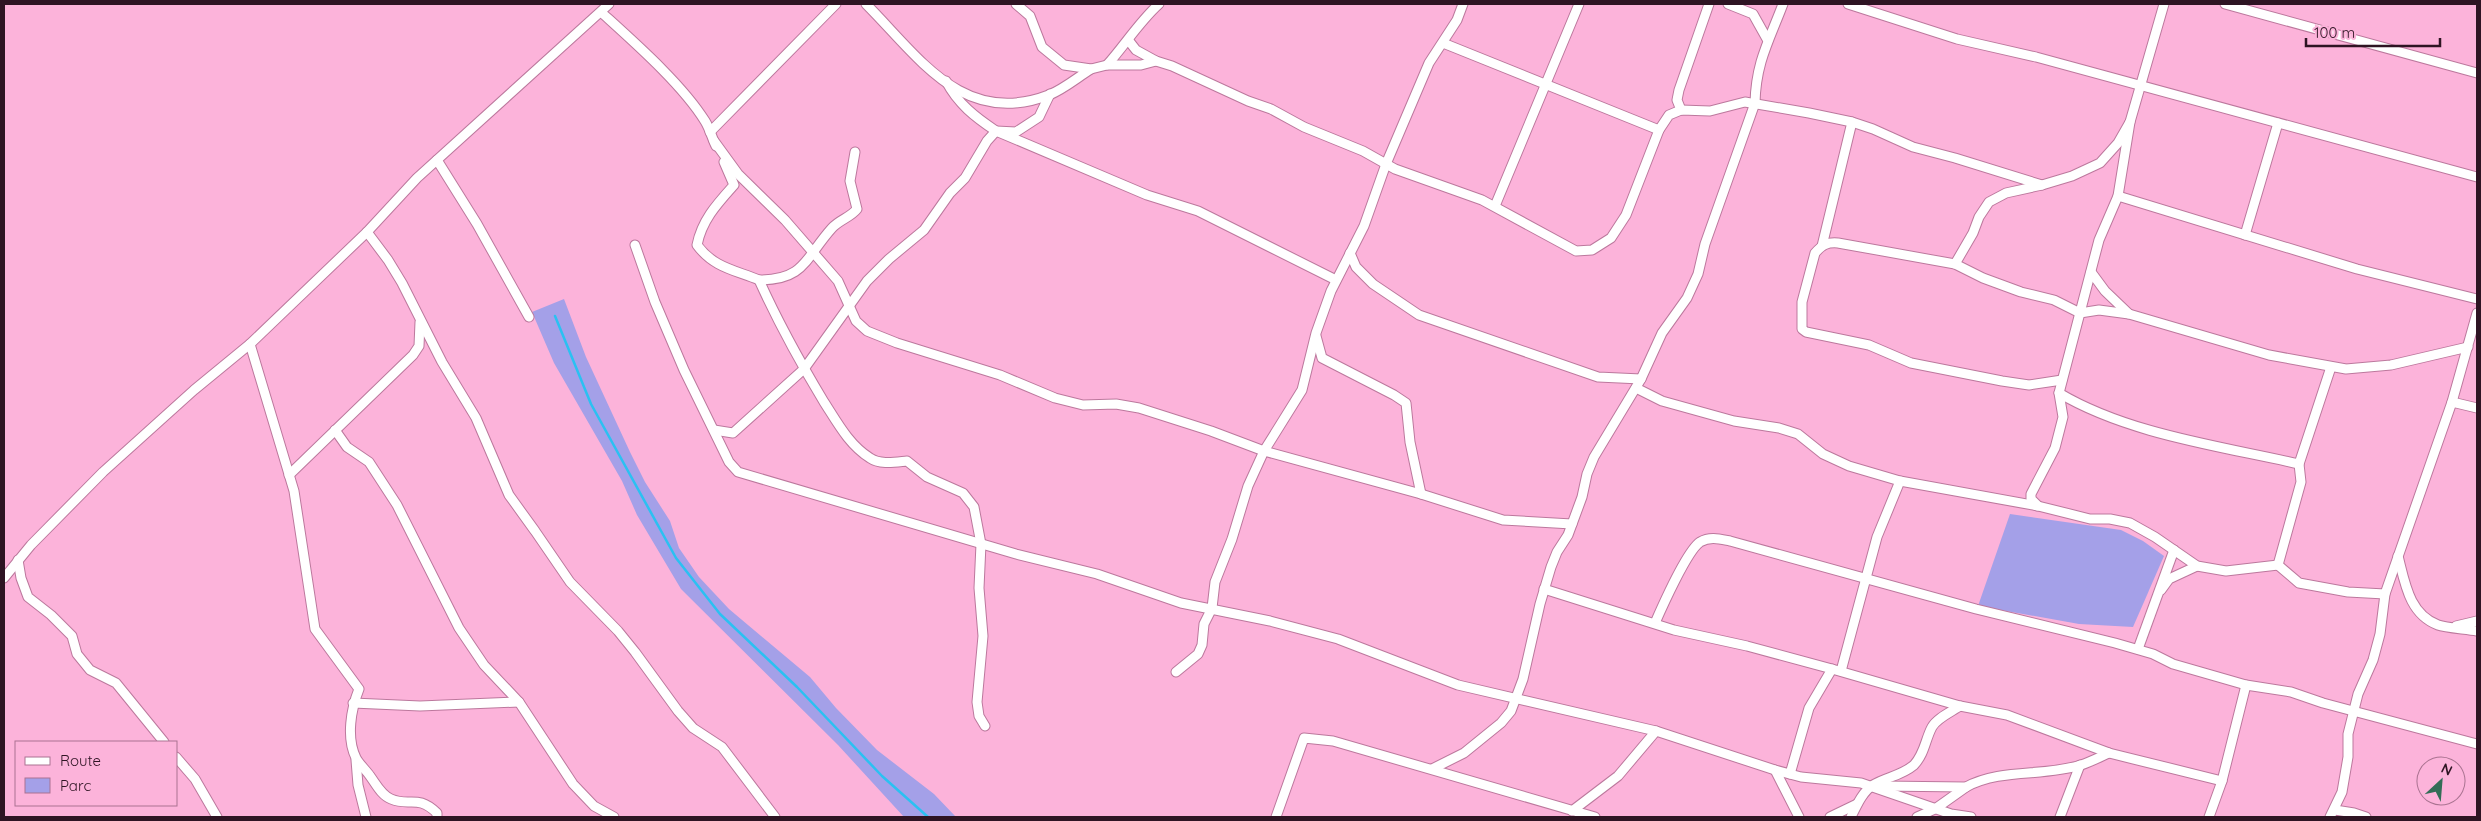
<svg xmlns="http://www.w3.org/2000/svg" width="2481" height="821" font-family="Quicksand,sans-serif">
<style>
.green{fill:#a4a0e8}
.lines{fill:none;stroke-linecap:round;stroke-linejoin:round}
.stream{stroke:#2ac1f2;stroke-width:2.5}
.street-casing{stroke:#bc789d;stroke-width:11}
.street{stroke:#fff;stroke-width:9}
</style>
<rect width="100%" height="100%" fill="#fcb3da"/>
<g class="green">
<polygon points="564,299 586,357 630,452 645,482 670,521 679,548 699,577 729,609 810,677 836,708 877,750 934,794 956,817 904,817 838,745 681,589 637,515 622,481 554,363 532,312"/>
<polygon points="2010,514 2121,530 2143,541 2164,556 2133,627 2079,624 1978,606"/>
</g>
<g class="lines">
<polyline class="stream" points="555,316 591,404 676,558 720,614 797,687 882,776 928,817"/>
<g class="street-casing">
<g id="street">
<path d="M866,4C919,57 963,128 1049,95C1064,89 1078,77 1091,69"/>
<polyline points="1016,4 1030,16 1042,47 1064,65 1091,69 1107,65 1141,65 1156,61"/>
<polyline points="1728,4 1753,14 1767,39"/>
<polyline points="1848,4 1957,39 2036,57 2477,177"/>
<polyline points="2225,4 2477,73"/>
<path d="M601,12C634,42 682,84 705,121C710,129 712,138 716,146"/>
<polyline points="1129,41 1136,50 1156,61 1172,66 1248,101 1271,109 1304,127 1363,151 1395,169 1482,200 1576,251 1592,250 1611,238 1626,215 1659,130 1669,115 1681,110 1710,111 1745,102 1809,113 1852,122 1873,129 1913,147 1955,158 2042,185 2072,176 2100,163 2118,143 2130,122"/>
<polyline points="1443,43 1659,130"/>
<path d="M1107,65C1125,45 1139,22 1159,4"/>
<path d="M946,81C958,104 975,117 996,131L1147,195L1198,211L1336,280"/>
<polyline points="1681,110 1677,100 1679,90 1709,4"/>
<polyline points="710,132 836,4"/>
<polyline points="714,141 738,174 785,220 838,281 856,321 867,331 897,343 1000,375 1055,398 1083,405 1116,404 1139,408 1211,431 1264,451 1421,494 1503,520 1572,524"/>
<polyline points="437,160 477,224 529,317"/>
<path d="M724,162L734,185C717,204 702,220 697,245C714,268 735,270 759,280C778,322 800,362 824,402C837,422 849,445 870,458C880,465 896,462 907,461L927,477L963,493L974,507L981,544L979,588L983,636L977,702L979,716L985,726"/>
<polyline points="2118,196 2357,269 2477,299"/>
<polyline points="1495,206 1579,4"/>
<polyline points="367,232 388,260 402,283 442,362 476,418 509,495 535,531 570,582 618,631 635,652 678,711 693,728 722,747 775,817"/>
<polyline points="2245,235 2278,123"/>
<polyline points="635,245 655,302 684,370 729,462 738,472 1016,554 1097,574 1181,603 1270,621 1338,639 1458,685 1656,731 1775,770 1801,777 1861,783 1951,814 1971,817"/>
<polyline points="1822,246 1852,122"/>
<polyline points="1350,253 1356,267 1373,284 1419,315 1598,377 1641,379"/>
<polyline points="1955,264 1973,233 1979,217 1989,202 2006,193 2042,185"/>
<polyline points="2091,272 2105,291 2129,314"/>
<path d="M759,280C805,280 805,258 832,228C839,220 851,217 857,209L850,181L855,152"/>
<polyline points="1316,336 1322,358 1394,395 1406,403 1410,442 1421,494"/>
<path d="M250,344L294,491L315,629L359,689C351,709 346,738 356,758C359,764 366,770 370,776C376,784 381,795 391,799C410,807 417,794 437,813V817"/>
<path d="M2062,380L2029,385L2002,381L1911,363L1869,345L1806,332L1802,329V302L1815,253C1822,245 1827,242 1838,243L1955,264L1983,278L2021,292L2054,300L2080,313L2099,310L2129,314L2269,355L2346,369L2391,365L2468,347"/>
<polyline points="1636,388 1662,401 1734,421 1779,428 1798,434 1823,454 1849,466 1900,481 2038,506 2090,519 2110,519 2130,523 2155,537 2197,566 2226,571 2278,565"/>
<path d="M2059,393C2128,434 2220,446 2299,464"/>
<polyline points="2452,402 2477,408"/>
<polyline points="335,430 347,447 369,462 397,505 459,628 484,665 519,702 573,784 594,806 614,817"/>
<polyline points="714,430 733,433 804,369 867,281 889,259 924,230 950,193 965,178 987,141 996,131 1016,132 1039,117 1050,94"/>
<polyline points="289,475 413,355 419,346 420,322"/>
<polyline points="2038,506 2031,499 2031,494 2055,448 2063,417 2059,393 2099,240 2118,196 2130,122 2164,4"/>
<path d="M2398,556C2405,583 2409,614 2438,625C2446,628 2467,629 2477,631"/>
<polyline points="18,560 21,578 28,597 51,615 72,636 77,654 90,670 116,683 164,742"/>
<polyline points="2278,565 2301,482 2299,464 2331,367"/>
<polyline points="2278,565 2299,583 2348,592 2385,594"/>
<polyline points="4,578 31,545 103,472 194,390 250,344 367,232 417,178 609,4"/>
<polyline points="1544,589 1674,630 1747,646 1832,669 1960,706 2007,715 2109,753 2222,781"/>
<polyline points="2161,590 2169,579 2197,566"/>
<path d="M1655,623C1662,607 1687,551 1700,542C1710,536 1720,539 1730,541L1976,609L2115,643L2153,654L2173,664L2246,685L2291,692L2323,703L2477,744"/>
<polyline points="2456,626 2477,621"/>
<polyline points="2138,649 2174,550"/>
<polyline points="1841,671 1877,537 1900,481"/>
<polyline points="1176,672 1198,654 1202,645 1204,624 1212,608 1215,582 1232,539 1248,486 1264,451 1302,390 1316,333 1331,291 1364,226 1386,164 1429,63 1457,20 1463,4"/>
<polyline points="353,703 420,706 519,702"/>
<polyline points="176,757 195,779 217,817"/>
<polyline points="356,760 358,785 366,817"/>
<path d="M1432,769L1464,753L1501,723L1511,711L1523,679L1540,604L1551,567L1557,552L1568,535L1582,497L1587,474L1594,457L1641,379L1662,333L1687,298L1698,274L1705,244L1755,103C1756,62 1769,41 1783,4"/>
<polyline points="1775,770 1799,817"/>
<polyline points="1790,774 1809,708 1832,669"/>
<path d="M1880,786L1966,787C2001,768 2043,777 2081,765C2090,762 2100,757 2109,753"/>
<polyline points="2335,810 2354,813 2366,817"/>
<polyline points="1572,811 1618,776 1656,731"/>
<polyline points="1276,817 1304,738 1333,741 1595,817"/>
<polyline points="1830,817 1857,804"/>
<path d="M1851,817C1856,807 1862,792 1873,785C1886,777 1901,776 1914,765C1925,753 1925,740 1932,727C1937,718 1951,712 1960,706"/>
<polyline points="1917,817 1935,809 1966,787"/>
<polyline points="2060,817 2080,765"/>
<polyline points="2209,817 2222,781 2246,685"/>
<polyline points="2330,817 2342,792 2348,757 2348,734 2358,694 2373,660 2380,634 2385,594 2452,402 2477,313"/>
</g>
</g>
<use href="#street" class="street"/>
</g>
<rect width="2481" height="821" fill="none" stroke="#2e1423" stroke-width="10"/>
<rect x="15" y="741" width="162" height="65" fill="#fcb3da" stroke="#aa7391"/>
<rect x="25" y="757" width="25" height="8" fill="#ffffff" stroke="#aa7391"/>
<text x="60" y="766" font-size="15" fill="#2e1423">Route</text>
<rect x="25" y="778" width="25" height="15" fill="#a4a0e8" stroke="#aa7391"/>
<text x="60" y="791" font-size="15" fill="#2e1423">Parc</text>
<g transform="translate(2441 781) rotate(26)"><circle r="24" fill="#fcb3da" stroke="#aa7391"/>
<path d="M0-4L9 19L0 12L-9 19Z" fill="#336d57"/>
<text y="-8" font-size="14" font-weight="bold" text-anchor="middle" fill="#2e1423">N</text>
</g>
<path d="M2306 38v8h134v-8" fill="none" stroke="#2e1423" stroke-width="2.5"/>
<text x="2314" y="38" font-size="15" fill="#2e1423" stroke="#fcb3da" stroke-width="4" paint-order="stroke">100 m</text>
</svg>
